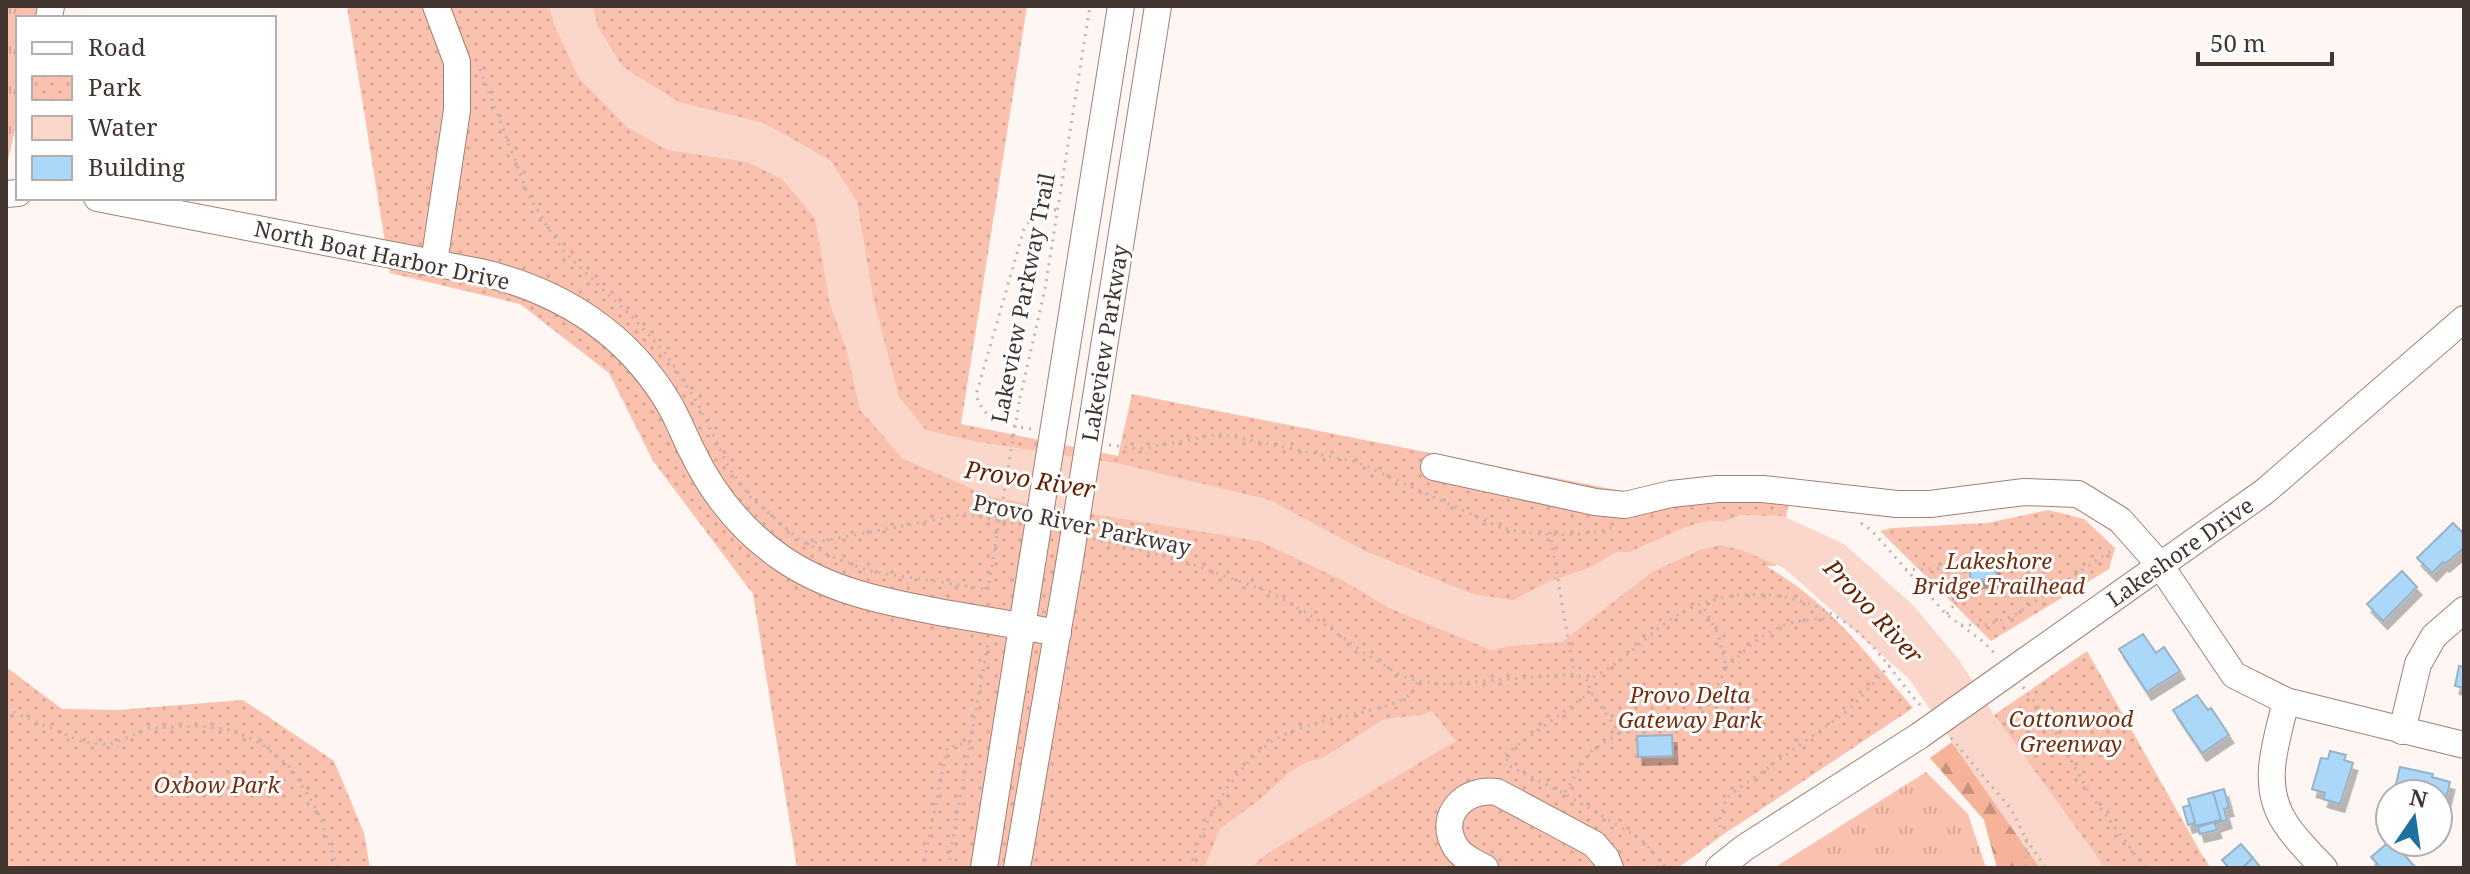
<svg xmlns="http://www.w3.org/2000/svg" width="2470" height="874" font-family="'Noto Serif',serif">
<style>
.grass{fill:url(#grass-tufts)}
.forest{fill:url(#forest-firs)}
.park{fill:url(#park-dots)}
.water{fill:#fad7ca}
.building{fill:#abd7f8;stroke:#98b3c8;stroke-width:2;filter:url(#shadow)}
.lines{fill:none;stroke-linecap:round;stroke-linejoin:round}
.minor-casing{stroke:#a08176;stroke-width:28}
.path{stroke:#bdb4b0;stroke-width:3;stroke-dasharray:2 6;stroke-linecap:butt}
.minor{stroke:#fff;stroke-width:26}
.minor-bridge-casing{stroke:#a08176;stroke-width:28;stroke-linecap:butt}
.path-bridge{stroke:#bdb4b0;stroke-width:3;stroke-dasharray:2 6;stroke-linecap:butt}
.minor-bridge{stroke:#fff;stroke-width:26}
.labels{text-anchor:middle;stroke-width:6;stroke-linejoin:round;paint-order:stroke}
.street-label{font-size:22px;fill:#433530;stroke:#fff}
.park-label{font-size:22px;font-style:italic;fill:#752d0d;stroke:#fff}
.water-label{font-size:24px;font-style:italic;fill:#682100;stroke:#fff}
</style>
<defs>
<pattern id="grass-tufts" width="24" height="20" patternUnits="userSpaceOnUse" patternTransform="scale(2)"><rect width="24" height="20" fill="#fac2ae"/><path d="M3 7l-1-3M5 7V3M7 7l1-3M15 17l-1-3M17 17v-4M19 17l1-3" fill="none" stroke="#d8a796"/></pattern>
<pattern id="forest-firs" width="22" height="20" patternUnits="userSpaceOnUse" patternTransform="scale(2)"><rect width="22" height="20" fill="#f6b39a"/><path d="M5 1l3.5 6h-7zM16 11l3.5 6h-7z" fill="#c9927e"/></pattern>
<pattern id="park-dots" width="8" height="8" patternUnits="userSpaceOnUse" patternTransform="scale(2)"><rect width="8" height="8" fill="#fac2ae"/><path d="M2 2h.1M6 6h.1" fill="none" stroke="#d8a796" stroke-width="1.8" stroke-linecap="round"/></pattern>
<filter id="shadow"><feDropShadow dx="4.5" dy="8" stdDeviation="0" flood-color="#0004"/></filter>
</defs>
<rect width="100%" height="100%" fill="#fdf6f3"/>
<g class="grass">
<polygon points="6,6 42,6 39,18 18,18 18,115 6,170"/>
<polygon points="1926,772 1968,814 1986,868 1774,868"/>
</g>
<polygon class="forest" points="1952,742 2040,868 1997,868 1984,820 1930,758"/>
<g class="park">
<path d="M347,6H1027L961,424L1118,456L1132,394L1677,502L1790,497L1776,566H1766C1828,601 1868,655 1913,708L1721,836L1678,868H797L753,594L653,461L609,373L520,304L390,273Z"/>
<polygon points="2048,510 2084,519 2115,548 2109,569 1991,641 1880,531 1892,528 1988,523"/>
<polygon points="2087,651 2201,853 2211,868 2105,868 1994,715"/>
<polygon points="6,667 62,709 118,710 243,700 334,761 364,833 370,868 6,868"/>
</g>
<g class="water">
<polygon points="549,6 593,6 598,27 623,67 679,102 764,123 830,160 857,201 873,297 899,397 926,430 979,442 1117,463 1270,500 1365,551 1473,594 1513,600 1548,582 1591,567 1616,552 1629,552 1683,528 1707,521 1725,521 1740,515 1783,516 1844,544 1913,605 1959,660 1994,715 2105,868 2040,868 1909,679 1784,568 1741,550 1721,545 1700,550 1652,572 1562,642 1511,646 1491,650 1391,609 1342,580 1259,541 994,498 903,459 860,410 846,348 830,305 815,218 782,179 747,162 667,150 627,127 579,78 554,25"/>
<polygon points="1432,711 1456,741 1265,855 1250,868 1204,868 1220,829 1259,800 1290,772 1307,762 1324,757 1384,719 1421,715"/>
</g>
<g class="building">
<polygon points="2453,523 2464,534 2464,548 2445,564 2443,562 2432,573 2417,558"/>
<polygon points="1995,562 1997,578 1971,581 1969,565"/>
<polygon points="2402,571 2417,587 2383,621 2367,604"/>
<polygon points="2143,634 2156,653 2164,647 2180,671 2147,692 2119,649"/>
<polygon points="2459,666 2464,667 2464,688 2455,686"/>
<polygon points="2197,695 2208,710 2211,708 2229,735 2202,753 2173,710"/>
<polygon points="1672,735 1673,756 1638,757 1637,736"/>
<polygon points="2330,751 2346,755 2344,760 2353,763 2340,804 2323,799 2325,793 2312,789 2321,758 2328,759"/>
<polygon points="2400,767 2433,774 2432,777 2450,782 2445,803 2438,802 2438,794 2394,793"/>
<polygon points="2224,789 2229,808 2224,809 2227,820 2215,824 2217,830 2200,834 2198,827 2221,820 2213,792"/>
<polygon points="2213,792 2221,820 2195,826 2188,799"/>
<polygon points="2190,805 2195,823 2188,825 2183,807"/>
<polygon points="2390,841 2393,842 2416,868 2381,868 2371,857"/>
<polygon points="2241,844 2253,858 2242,868 2229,868 2222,860"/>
<polygon points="2253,858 2261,868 2242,868"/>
</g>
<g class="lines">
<g class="minor-casing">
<g id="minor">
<polyline points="49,18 51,6"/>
<polyline points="6,194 18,193"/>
<path d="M97,198L480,272C561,291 629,334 671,407C679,422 685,437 692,451C712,493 742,530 780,557C830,592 886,602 944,613C982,619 1020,626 1058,633"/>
<polyline points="434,263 457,110 457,62 436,6"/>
<polyline points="1057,408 1121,6"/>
<polyline points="1093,416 1158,6"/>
<polyline points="1434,467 1595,502 1625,505 1671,494 1717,489 1763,489 1897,504 1930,504 2024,492 2078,494 2120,520 2160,565 2234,675 2286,701 2464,745"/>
<polyline points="2025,661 2264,492 2464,319"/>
<path d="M2286,701C2277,740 2260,783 2284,821C2294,838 2310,853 2324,868"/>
<polyline points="2402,731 2418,664 2434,636 2464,610"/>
<polyline points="984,868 1033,557"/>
<polyline points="1017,868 1069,565"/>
<path d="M1485,868C1474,862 1461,857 1455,846C1437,815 1465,787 1497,792L1594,844L1606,858L1610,868"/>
<polyline points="1719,868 1744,848 1919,736"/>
</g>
</g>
<g class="path">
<polyline points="480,69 528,194 548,228 565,253 634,319 666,354 699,406 729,468 751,498 800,540 835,558 869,571 985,589"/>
<polyline points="1020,398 1045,289 1090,6"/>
<path d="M1031,429C1004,424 986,423 976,395L1024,229C1033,215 1039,208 1056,210"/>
<path d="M1109,445L1140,449L1220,434L1357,462L1499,527C1527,535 1586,539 1612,527"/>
<polyline points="1861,523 1871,530 1946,614 1985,643 1995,654"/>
<polyline points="1550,532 1574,674"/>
<path d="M1093,539L1186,562L1272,593L1317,619L1369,656L1400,675L1418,681L1446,684L1574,674L1587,680C1620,666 1642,639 1671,619C1729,581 1806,588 1858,632C1883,654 1899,682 1921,706"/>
<polyline points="807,544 965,514 1015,524"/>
<polyline points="1965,563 1967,588 1998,585 1997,559"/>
<polyline points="1905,570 1951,568 1965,563 2031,555"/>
<polyline points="985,589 989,585 995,546"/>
<polyline points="1955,604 1967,588"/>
<polyline points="1947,614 1954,605 1951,568"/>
<polyline points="1961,625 1986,625 2013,616 2115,548"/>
<path d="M1726,668C1748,647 1768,626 1800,621C1812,619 1825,619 1838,618"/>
<polyline points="2023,687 2048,719 2088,791 2145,868"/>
<polyline points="1591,692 1504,755 1511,767 1565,794 1642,840 1665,866"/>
<polyline points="6,709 83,742 109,745 149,728 200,726 232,730 262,744 291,768 317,810 338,868"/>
<polyline points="1619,733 1679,727 1689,723 1706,709 1726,668 1718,634 1702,604"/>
<polyline points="1951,738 2011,809 2026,839 2026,868"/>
<polyline points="1565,792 1590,752 1619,733 1591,692 1587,680"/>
<polyline points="1720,827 1720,817 1727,797 1849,710 1890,665"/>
<polyline points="2026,839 2046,868"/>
<polyline points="923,868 947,748 970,742"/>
<polyline points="950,868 950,854 988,643"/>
<path d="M1191,868C1200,823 1238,760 1279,737C1289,732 1302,727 1313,724C1337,716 1389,710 1408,696C1412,693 1416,686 1418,681"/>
</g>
<use href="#minor" class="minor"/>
<g class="minor-bridge-casing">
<g id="minor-bridge">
<polyline points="1033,557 1057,408"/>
<polyline points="1069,565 1093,416"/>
<polyline points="1919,736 2025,661"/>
</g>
</g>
<polyline class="path-bridge" points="995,546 1020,398"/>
<use href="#minor-bridge" class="minor-bridge"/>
</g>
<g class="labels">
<g class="street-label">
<text transform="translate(382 255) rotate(12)" y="8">North Boat Harbor Drive</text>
<text transform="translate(1023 298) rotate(-79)" y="8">Lakeview Parkway Trail</text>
<text transform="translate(1105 343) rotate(-81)" y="8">Lakeview Parkway</text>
<text transform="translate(1082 525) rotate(12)" y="8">Provo River Parkway</text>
<text transform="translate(2180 552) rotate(-35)" y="8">Lakeshore Drive</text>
</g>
<g class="park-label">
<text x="1999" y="569">Lakeshore<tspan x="1999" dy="25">Bridge Trailhead</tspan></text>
<text x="1690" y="703">Provo Delta<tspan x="1690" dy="25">Gateway Park</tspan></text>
<text x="2071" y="727">Cottonwood<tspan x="2071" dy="25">Greenway</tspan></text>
<text x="217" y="793">Oxbow Park</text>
</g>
<g class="water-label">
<text transform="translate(1030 480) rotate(9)" y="8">Provo River</text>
<text transform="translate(1873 612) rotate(47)" y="8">Provo River</text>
</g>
</g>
<rect width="2470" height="874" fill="none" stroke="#433530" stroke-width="16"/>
<rect x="16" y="16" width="260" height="184" fill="#ffffff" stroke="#b4aeac" stroke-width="2"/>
<rect x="32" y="42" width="40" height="12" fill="#ffffff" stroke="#b4aeac" stroke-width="2"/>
<text x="88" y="56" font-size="24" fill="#433530">Road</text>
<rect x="32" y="76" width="40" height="24" fill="url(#park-dots)" stroke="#b4aeac" stroke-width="2"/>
<text x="88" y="96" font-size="24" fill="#433530">Park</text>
<rect x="32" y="116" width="40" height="24" fill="#fad7ca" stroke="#b4aeac" stroke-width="2"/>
<text x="88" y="136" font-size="24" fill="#433530">Water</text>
<rect x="32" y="156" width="40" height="24" fill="#abd7f8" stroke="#b4aeac" stroke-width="2"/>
<text x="88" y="176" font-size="24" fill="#433530">Building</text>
<g transform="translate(2414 818) rotate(13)"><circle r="38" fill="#ffffff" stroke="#b4aeac" stroke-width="2"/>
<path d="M0-6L14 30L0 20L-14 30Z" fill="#1e70a1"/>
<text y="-12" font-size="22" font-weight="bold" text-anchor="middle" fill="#433530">N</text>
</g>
<path d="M2198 52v12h134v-12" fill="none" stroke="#433530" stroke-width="4"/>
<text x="2210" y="52" font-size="24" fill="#433530" stroke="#ffffff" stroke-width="6" paint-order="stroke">50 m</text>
</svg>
